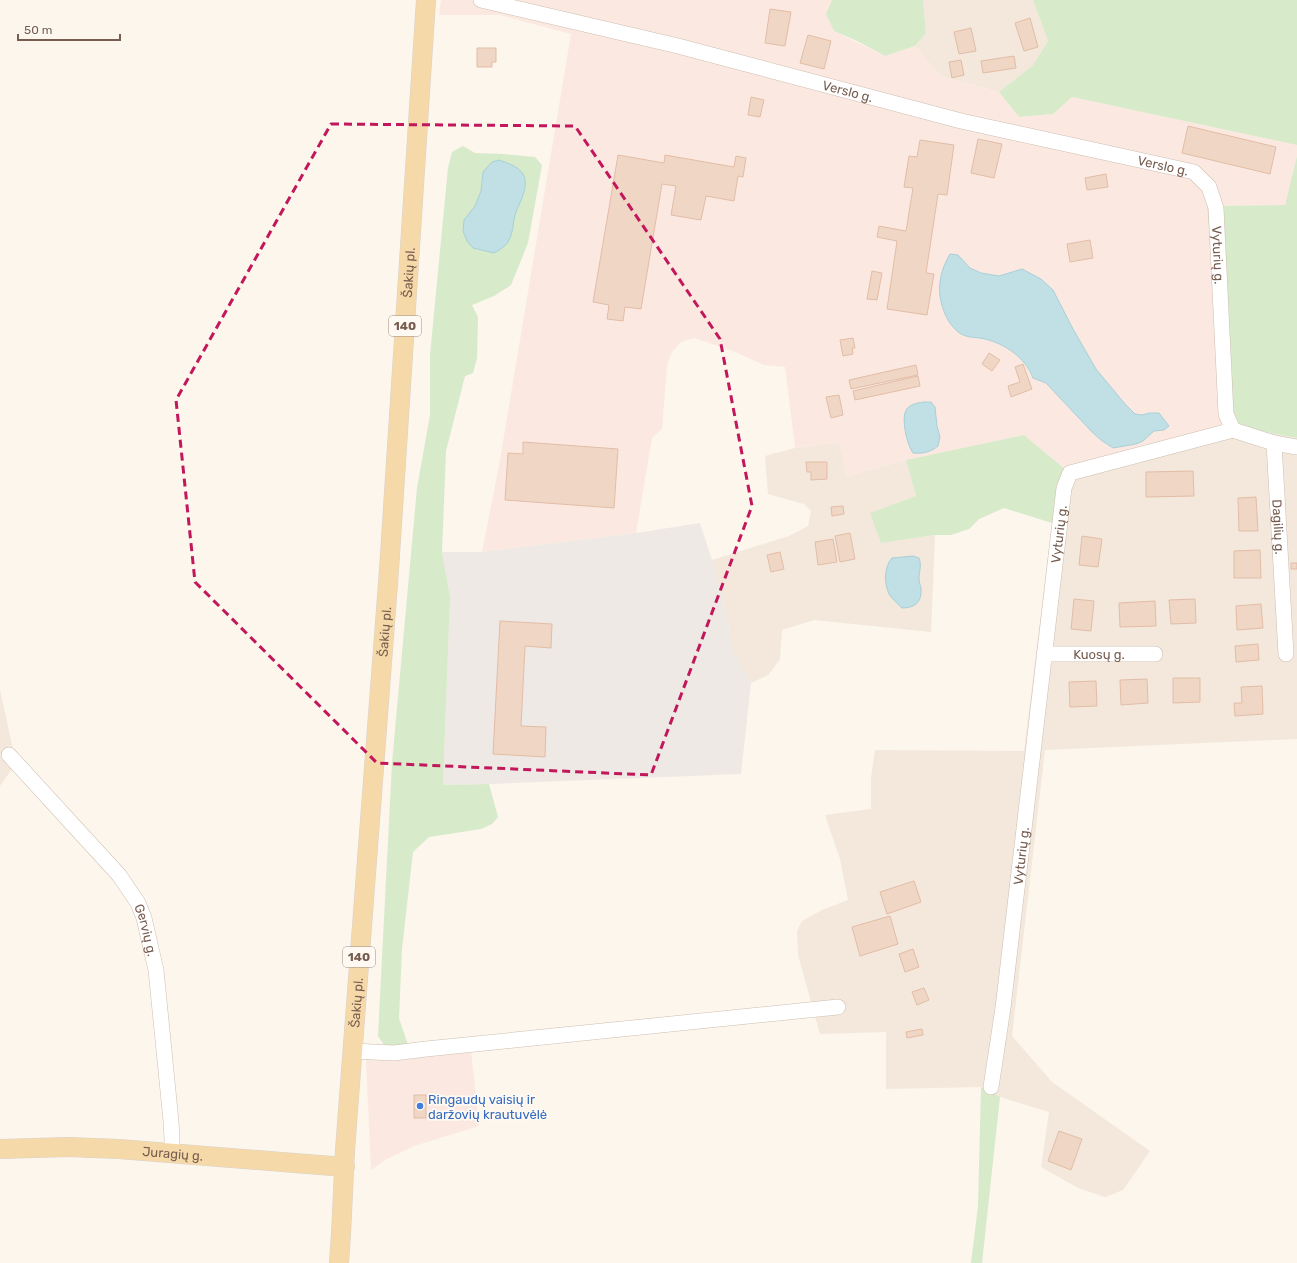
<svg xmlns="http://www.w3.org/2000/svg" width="1297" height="1263" font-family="Rubik,sans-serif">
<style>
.residential{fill:#f3e8db}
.commercial{fill:#fbe9e1}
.industrial{fill:#eee9e4}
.green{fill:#d7eaca}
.water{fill:#c1e0e5;stroke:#a8cfd7}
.building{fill:#f0d6c5;stroke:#e2bda6}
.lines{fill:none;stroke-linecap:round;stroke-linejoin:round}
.minor-casing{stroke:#cebeb1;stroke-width:16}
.major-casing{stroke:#d9d2ce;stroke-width:20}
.minor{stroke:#fff;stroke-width:15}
.major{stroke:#f6d9a9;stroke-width:19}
.marked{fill:none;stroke:#c2185b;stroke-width:3;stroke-dasharray:8 5;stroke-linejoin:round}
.shop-dot{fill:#3f7fe0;stroke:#fefaf3;stroke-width:1.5}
.labels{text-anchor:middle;stroke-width:3.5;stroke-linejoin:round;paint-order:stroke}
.shield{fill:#fefaf3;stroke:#a08c80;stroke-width:1}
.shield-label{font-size:12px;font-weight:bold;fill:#775d4f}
.street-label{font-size:13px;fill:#775d4f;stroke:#fefaf3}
.shop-label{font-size:13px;fill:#366cbe;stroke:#fefaf3;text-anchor:start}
</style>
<rect width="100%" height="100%" fill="#fcf6ec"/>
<g class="residential">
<polygon points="923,0 1033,0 1048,41 1033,65 999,92 940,76 915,46 926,33"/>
<polygon points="1223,424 1297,438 1297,739 1045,750 1012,1036 1052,1082 1150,1151 1123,1190 1105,1197 1078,1188 1041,1167 1049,1112 1000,1097 981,1087 886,1089 886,1032 820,1034 798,955 797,931 802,921 822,910 848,900 840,859 825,815 871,809 871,778 875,750 1024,751 1052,523 1066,470 1082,463"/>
<polygon points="839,442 847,476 906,460 916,496 871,513 881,543 935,535 931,632 814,620 782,630 780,659 768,675 751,683 731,648 728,619 712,560 789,536 808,526 811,511 804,504 768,494 765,456 795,448"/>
<polygon points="0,690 16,763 0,786"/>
</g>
<g class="commercial">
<polygon points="441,0 832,0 830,7 834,31 885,56 915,46 940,76 999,92 1019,117 1053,114 1072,97 1297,145 1297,156 1285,205 1207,206 1223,424 1082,463 1066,470 1024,435 906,460 847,476 839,442 795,448 785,367 764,365 733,351 694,338 681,342 672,352 667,365 662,429 652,438 636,533 482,552 500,460 571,34 500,15 439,15"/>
<polygon points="471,1050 479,1126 414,1146 385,1160 371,1170 366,1059"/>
</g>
<polygon class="industrial" points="700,523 712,560 728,619 731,648 751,683 741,774 489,784 443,785 450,597 442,552 482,552 636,533"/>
<g class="green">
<polygon points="832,0 923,0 926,33 915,46 885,56 857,41 834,31 826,14"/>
<polygon points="1033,0 1297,0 1297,145 1072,97 1053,114 1019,117 999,92 1033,65 1048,41"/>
<polygon points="463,146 475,153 503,154 535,157 542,165 528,243 511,285 494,296 472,305 478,317 477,358 473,373 465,376 446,451 442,552 450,597 443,785 489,784 498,817 492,824 481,829 429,837 413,852 402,949 399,1018 408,1045 397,1046 385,1046 378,1036 392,763 417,488 430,415 430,355 448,168 452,152"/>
<polygon points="1297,156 1297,438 1223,424 1207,206 1285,205"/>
<polygon points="1024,435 1066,470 1052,523 1004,508 979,519 969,529 951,535 935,535 881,543 870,513 916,496 906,460"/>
<polygon points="981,1087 1000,1097 982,1263 971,1263 978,1206"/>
</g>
<g class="water">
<path d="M499,160C507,163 518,166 523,174C530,188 519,202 515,215C513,223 513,234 508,242C505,247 499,250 494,253L473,248L467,241L463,231L464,220L475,206L481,191L483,172L492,162Z"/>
<path d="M950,254L958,255L970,268L981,273L999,276L1022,269L1041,279L1053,290L1073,329L1096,369L1125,404L1135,414L1142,415L1150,413H1159L1169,426L1164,430L1154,431L1143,441L1136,444L1113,448L1101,440L1092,432L1046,383L1033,378C1025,357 1005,344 985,339C977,337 968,338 961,334C956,331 951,325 948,320C936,298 937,276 950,254Z"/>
<path d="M924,402H931L935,407L937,426L940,437L938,446C931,452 923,454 913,453C907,445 901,419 906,410C910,404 917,403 924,402Z"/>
<path d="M913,556L919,558C922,566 919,571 919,579C919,583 921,586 921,589C922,602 915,608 902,608C898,604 892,599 889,594C884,583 884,567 892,558Z"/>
</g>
<g class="building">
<polygon points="770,9 791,12 785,46 765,43"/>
<polygon points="1030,18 1038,47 1024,51 1015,23"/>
<polygon points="971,28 976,51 959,54 954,32"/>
<polygon points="808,35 831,41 824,69 800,63"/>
<polygon points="477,48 496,48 496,62 492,62 492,67 477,67"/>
<polygon points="1014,56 1016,68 983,73 981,61"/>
<polygon points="961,60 964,75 952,78 949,62"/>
<polygon points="751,97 764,100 760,117 748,115"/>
<polygon points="1188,126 1276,147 1270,174 1182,153"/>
<polygon points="978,139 1002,144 994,178 971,173"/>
<polygon points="920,140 954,145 947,195 938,194 926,273 934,274 927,315 887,309 897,241 877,237 879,226 906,231 913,188 904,187 909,156 917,157"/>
<polygon points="618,155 664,163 665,155 734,167 736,156 746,158 743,177 738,176 734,201 706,196 701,220 671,215 676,186 662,184 641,309 625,307 623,321 607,319 609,305 593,302"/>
<polygon points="1106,174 1108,187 1087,190 1085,178"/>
<polygon points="1090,240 1093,258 1070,262 1067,244"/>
<polygon points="872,271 882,273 877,300 867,299"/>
<polygon points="853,338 855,348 852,348 853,354 843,356 840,340"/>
<polygon points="989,353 1000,360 992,371 982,364"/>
<polygon points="1023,364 1032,389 1011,397 1008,386 1020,382 1015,367"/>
<polygon points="916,365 918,375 851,389 849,380"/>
<polygon points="918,376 920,386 855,400 853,391"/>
<polygon points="839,395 843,415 831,418 826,397"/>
<polygon points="523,442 618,449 614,508 505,500 508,453 523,454"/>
<polygon points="806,462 827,462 827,479 811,480 811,472 807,472"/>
<polygon points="1193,471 1194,496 1146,497 1146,472"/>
<polygon points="1256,497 1258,531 1239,531 1238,498"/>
<polygon points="843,506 844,514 832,516 831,507"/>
<polygon points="850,533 855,559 840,562 835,536"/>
<polygon points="1082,536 1102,539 1098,567 1079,565"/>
<polygon points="833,539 837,562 818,565 815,542"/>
<polygon points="1260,550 1261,578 1234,578 1234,551"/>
<polygon points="780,552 784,569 771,572 767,555"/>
<rect x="1291" y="563" width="6" height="6"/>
<polygon points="1074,599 1094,601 1091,631 1071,629"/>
<polygon points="1195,599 1196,623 1171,624 1169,600"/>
<polygon points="1155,601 1156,626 1120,627 1119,603"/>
<polygon points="1261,604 1263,628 1237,630 1236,606"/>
<polygon points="500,621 552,624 551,648 525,646 521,726 546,727 545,757 493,754"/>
<polygon points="1258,644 1259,660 1236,662 1235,646"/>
<polygon points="1173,678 1200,678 1200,702 1173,703"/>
<polygon points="1147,679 1148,703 1121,705 1120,680"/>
<polygon points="1096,681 1097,706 1070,707 1069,682"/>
<polygon points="1262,686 1263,714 1235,716 1234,703 1242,703 1241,687"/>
<polygon points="914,881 921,902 887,914 880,892"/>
<polygon points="890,916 898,944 860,956 852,927"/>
<polygon points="913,949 919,967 905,972 899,954"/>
<polygon points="924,988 929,1000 917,1005 912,992"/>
<polygon points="922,1029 923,1035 907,1038 906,1032"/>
<rect x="414" y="1095" width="12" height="23"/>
<polygon points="1059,1131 1082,1139 1071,1170 1048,1161"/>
</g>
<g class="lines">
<g class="minor-casing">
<g id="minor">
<path id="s1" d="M481,0L678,46L961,121L1194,172L1209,187L1216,208L1226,414L1233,430"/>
<path id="s2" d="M1233,430L1274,443L1286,654"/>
<polyline points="1274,443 1297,447"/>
<path id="s3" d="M1044,654H1155"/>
<path id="s4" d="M9,755L119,875L138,903L144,918L156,970L171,1121L172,1140L171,1153"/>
<polyline points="352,1051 394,1053 426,1049 838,1007"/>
<path id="s5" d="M991,1087L1003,1008L1064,488L1070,473L1233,430"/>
</g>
</g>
<g class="major-casing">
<g id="major">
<path id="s6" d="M0,1149L68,1147L119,1149L345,1167"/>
<path id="s7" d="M339,1263L341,1234L345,1150L389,570L426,0"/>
</g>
</g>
<use href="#minor" class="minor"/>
<use href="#major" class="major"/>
</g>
<path class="marked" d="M331,124L575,126L720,339L752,506L651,775L377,763L195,582L176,400Z"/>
<circle class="shop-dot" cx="420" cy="1106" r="4"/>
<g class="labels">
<g class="shield">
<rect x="389" y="316" width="32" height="20" rx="3"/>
<rect x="343" y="947" width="32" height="20" rx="3"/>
</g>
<g class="shield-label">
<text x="405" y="330">140</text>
<text x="359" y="961">140</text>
</g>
<g class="street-label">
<text dy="5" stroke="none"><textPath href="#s1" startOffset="378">Verslo g.</textPath></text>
<text dy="5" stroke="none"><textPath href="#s1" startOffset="702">Verslo g.</textPath></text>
<text dy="5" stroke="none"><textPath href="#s1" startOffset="824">Vyturių g.</textPath></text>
<text dy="5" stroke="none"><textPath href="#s7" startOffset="993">Šakių pl.</textPath></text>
<text dy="5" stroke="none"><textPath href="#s2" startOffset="127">Dagilių g.</textPath></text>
<text dy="5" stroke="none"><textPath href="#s5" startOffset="557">Vyturių g.</textPath></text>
<text dy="5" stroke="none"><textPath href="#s7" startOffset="633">Šakių pl.</textPath></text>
<text dy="5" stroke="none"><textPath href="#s3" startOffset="55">Kuosų g.</textPath></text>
<text dy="5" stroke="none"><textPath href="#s5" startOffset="233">Vyturių g.</textPath></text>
<text dy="5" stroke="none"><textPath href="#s4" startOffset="225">Gervių g.</textPath></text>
<text dy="5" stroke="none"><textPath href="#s7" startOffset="261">Šakių pl.</textPath></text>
<text dy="5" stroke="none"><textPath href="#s6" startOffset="173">Juragių g.</textPath></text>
</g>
<g class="shop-label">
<text x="428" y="1104">Ringaudų vaisių ir<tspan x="428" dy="15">daržovių krautuvėlė</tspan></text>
</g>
</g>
<path d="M18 34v6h102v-6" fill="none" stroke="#775d4f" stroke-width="2"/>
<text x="24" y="34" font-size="12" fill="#775d4f" stroke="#fefaf3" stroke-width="3" paint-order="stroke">50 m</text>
</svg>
